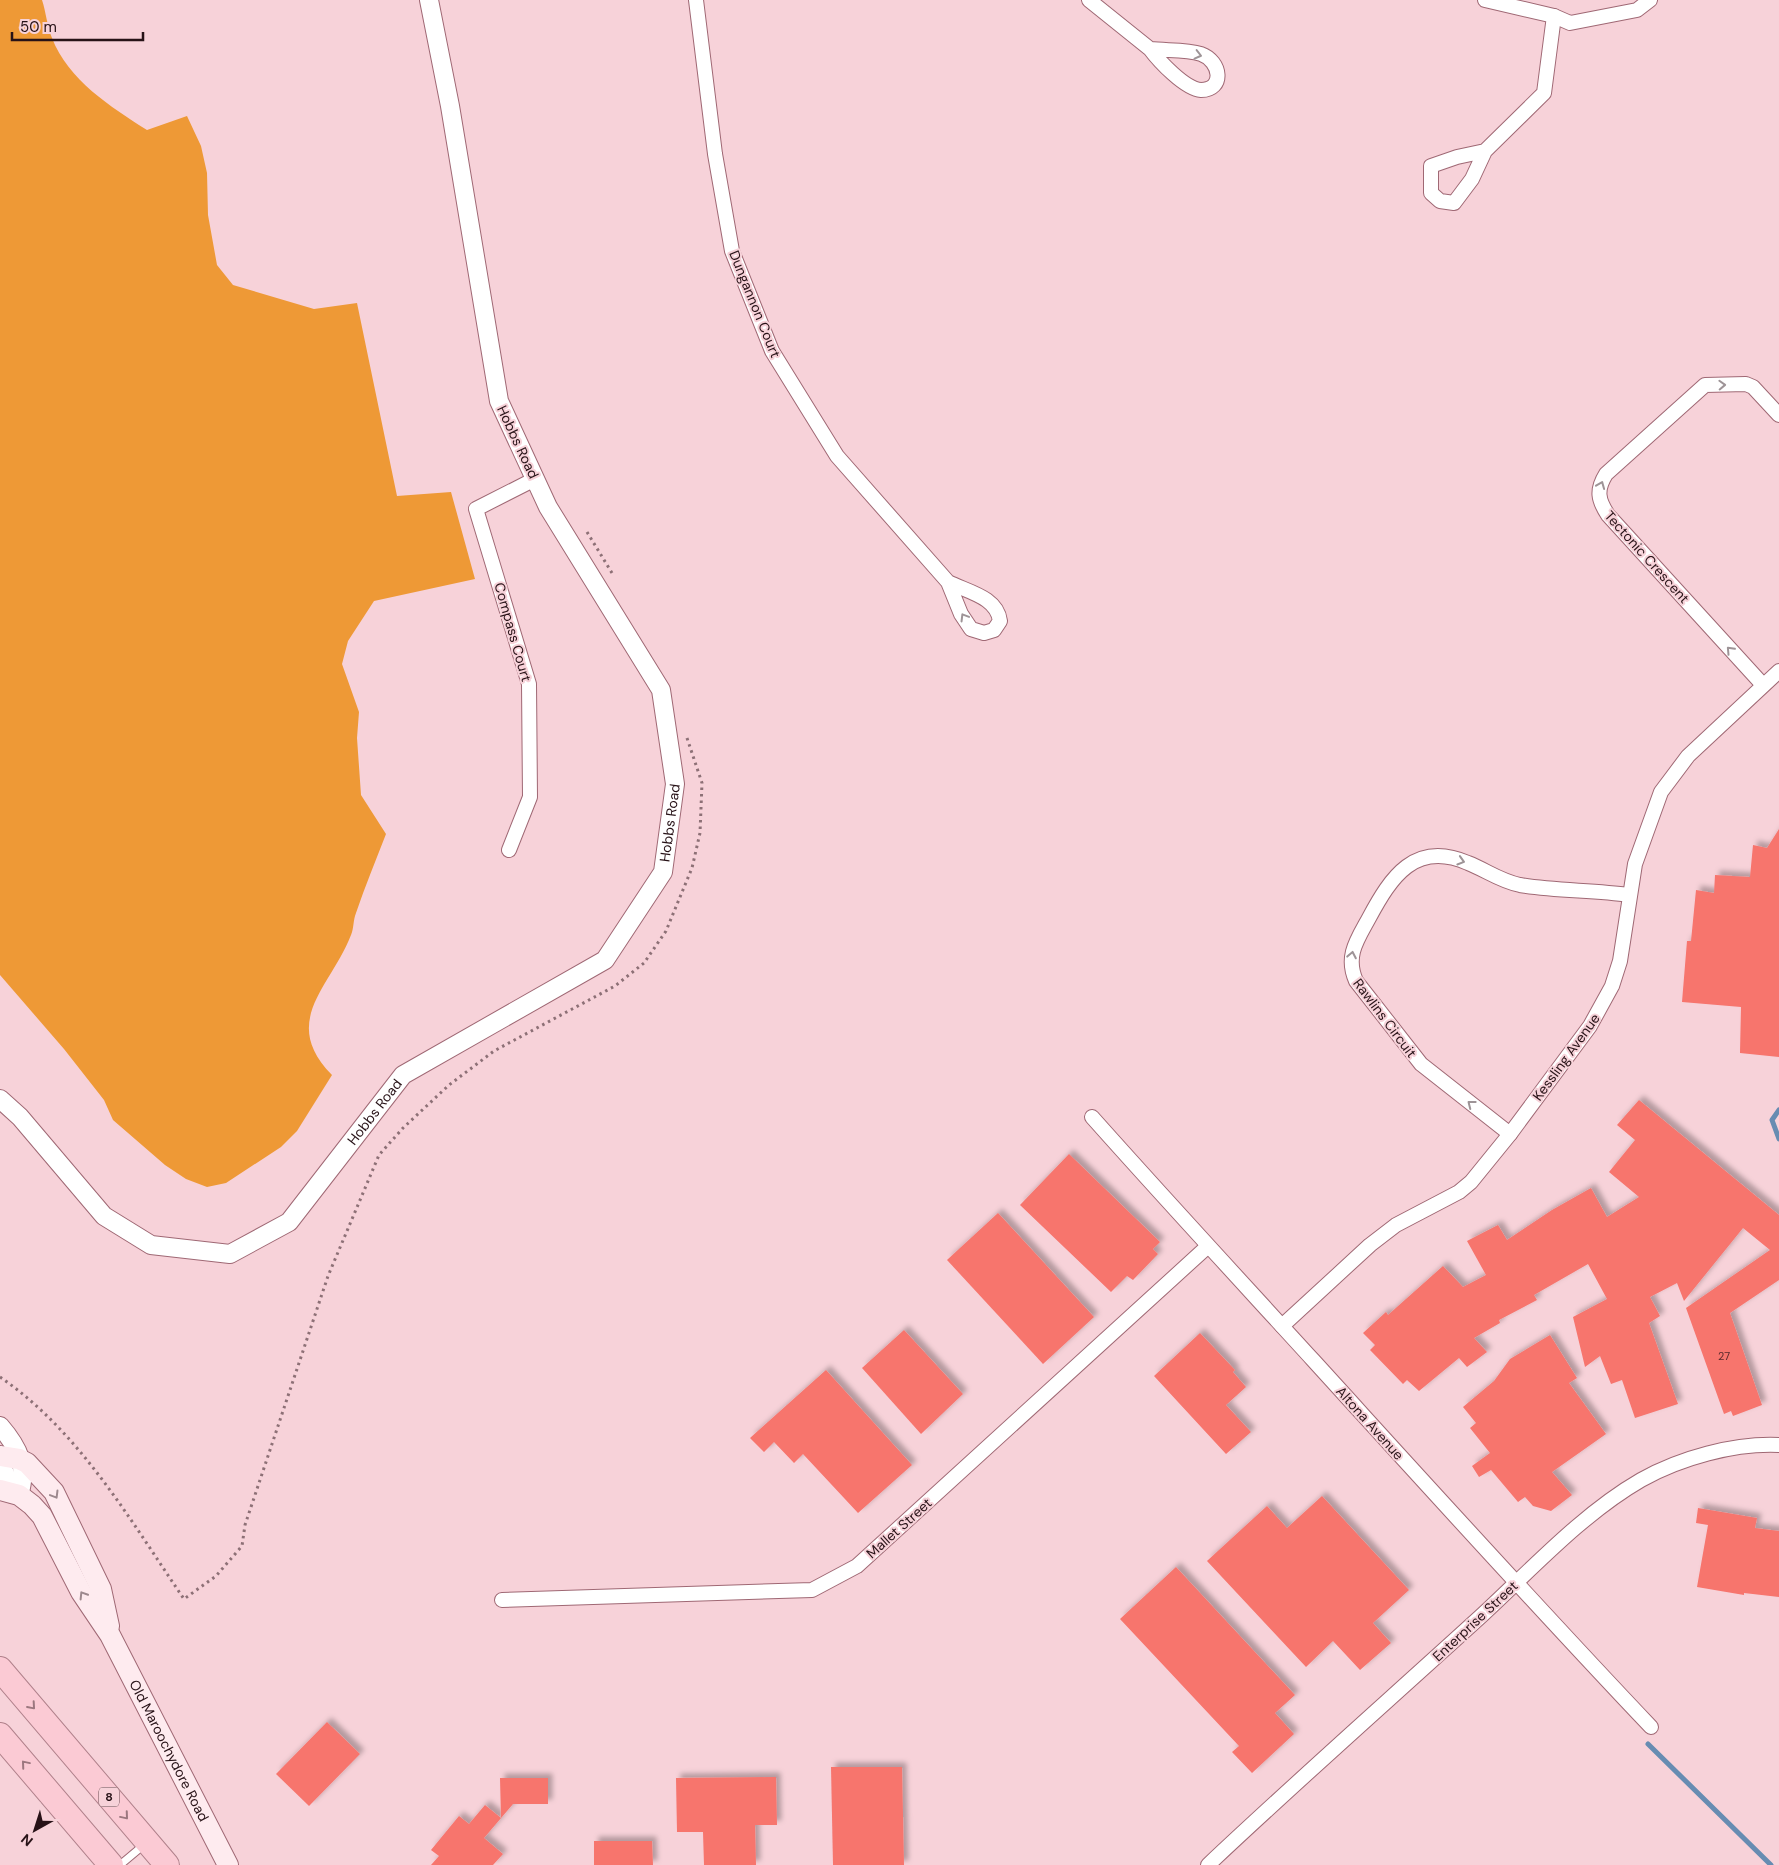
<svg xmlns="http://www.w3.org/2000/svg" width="1779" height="1865" font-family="'DM Sans',sans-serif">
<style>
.green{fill:#ee9936}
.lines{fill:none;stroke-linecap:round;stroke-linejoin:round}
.stream{stroke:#678cb2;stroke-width:5}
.building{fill:#f7746d;filter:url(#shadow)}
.service-casing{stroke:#9f6874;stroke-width:9}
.minor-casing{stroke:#9f6874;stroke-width:16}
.tertiary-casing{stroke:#9f6874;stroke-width:20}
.secondary-casing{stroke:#9f6874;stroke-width:22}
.trunk-casing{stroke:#b0818b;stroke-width:26}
.path{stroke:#8d7076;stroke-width:3;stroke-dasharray:2.5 4;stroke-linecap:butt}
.service{stroke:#fff;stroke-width:7}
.minor{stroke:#fff;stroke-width:14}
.tertiary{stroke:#fff;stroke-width:18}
.secondary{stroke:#feebef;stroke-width:20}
.trunk{stroke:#fbcad4;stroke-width:24}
.oneway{stroke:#9e9497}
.oneway2{stroke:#9d898e}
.oneway3{stroke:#9c777f}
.labels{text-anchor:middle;stroke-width:4;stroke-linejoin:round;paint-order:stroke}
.number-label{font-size:11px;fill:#5b2a2c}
.shield{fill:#f7d2d9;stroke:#654c51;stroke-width:1}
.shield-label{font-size:12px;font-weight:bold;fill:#271217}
.street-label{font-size:14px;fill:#271217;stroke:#f7d2d9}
</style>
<defs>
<filter id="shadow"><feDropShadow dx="4.5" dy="-4.5" stdDeviation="2.5" flood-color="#0004"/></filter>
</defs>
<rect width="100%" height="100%" fill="#f7d2d9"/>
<path class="green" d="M0,0H42C46,12 47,26 52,38C68,80 111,107 147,130L187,116L201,146L207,173L208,215L217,265L233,285L314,309L357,303L397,496L451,492L475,579L374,601L348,641L342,664L359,712L357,738L361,795L386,834C376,860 365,886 356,913C353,920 354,928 351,935C331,987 279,1021 332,1075L297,1131L281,1147L226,1183L207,1187L186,1179L165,1165L113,1120L104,1100L64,1049L0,975Z"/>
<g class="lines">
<g class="stream">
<polyline points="1779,1110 1772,1120 1779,1139"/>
<polyline points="1648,1744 1771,1865"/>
</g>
</g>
<g class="building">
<polygon points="1779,829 1779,1057 1740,1053 1741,1007 1682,1002 1687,941 1691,941 1696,890 1714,893 1715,875 1750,877 1753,845 1767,848"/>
<polygon points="1639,1100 1779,1215 1779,1280 1730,1313 1762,1405 1733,1416 1731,1411 1724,1414 1686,1308 1770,1250 1743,1228 1684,1301 1677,1283 1650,1297 1660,1316 1649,1323 1678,1404 1635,1418 1622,1380 1611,1384 1600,1356 1585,1367 1573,1317 1607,1299 1588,1264 1534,1295 1537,1300 1499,1320 1500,1323 1474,1338 1487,1352 1467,1367 1459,1358 1419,1391 1407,1380 1403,1384 1370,1350 1375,1345 1363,1333 1386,1312 1388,1315 1443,1266 1463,1287 1486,1275 1467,1241 1498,1225 1507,1240 1552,1210 1591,1188 1607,1217 1639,1197 1609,1172 1635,1140 1617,1125"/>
<polygon points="1069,1154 1160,1242 1153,1249 1158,1254 1133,1280 1127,1276 1111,1292 1020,1205"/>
<polygon points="998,1213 1094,1317 1043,1364 947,1260"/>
<polygon points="904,1330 963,1394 921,1434 862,1368"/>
<polygon points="1200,1333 1235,1370 1233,1372 1246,1387 1226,1405 1251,1432 1226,1454 1154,1376"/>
<polygon points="1550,1335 1577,1378 1569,1383 1606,1434 1552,1472 1572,1495 1551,1511 1533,1506 1525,1497 1518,1502 1491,1470 1479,1477 1472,1466 1490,1453 1470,1428 1476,1423 1463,1407 1494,1381 1510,1359"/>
<polygon points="826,1370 912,1465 858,1513 803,1454 794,1463 774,1442 764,1452 750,1438"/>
<polygon points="1322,1496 1409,1590 1373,1623 1391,1643 1360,1670 1333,1641 1306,1667 1207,1561 1267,1506 1287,1528"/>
<polygon points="1698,1508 1757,1518 1755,1528 1779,1531 1779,1597 1744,1593 1744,1595 1697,1587 1708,1525 1696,1523"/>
<polygon points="1176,1567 1295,1695 1275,1713 1294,1734 1252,1773 1232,1752 1239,1746 1120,1619"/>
<polygon points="327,1722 360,1754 309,1806 276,1774"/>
<polygon points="831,1767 902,1767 904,1865 833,1865"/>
<polygon points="776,1777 777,1825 755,1825 756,1865 704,1865 703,1832 677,1832 676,1778"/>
<polygon points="500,1778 548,1778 548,1804 513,1804 484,1838 503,1854 493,1865 431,1865 439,1856 431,1850 459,1816 469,1824 485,1805 501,1818"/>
<polygon points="594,1841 652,1841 653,1865 594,1865"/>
</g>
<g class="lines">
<g class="service-casing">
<polyline id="service" points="120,1865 145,1844"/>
</g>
<g class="minor-casing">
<g id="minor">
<path d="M696,0L715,154L732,251L772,351L837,456L948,582L961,614L971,629L984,633L994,630L1000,621C997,597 968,592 948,582"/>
<path d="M1089,0L1150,49C1159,61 1185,89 1201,90C1225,90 1221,61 1201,54C1186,49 1166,51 1150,49"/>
<polyline points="1485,0 1554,16 1570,23 1637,10 1650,0"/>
<polyline points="1485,151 1457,157 1431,166 1431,193 1440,201 1454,203 1472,179 1485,151 1544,93 1554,16"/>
<path d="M1763,685L1608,515C1598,500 1596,490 1606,474L1705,385L1746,384L1753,387L1779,415"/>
<polyline points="509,850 530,797 529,684 476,509 535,479"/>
<path d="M1092,1117C1165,1199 1239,1279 1313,1360C1425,1483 1536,1606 1651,1727"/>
<path d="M1510,1134L1421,1064L1356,981C1345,956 1357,940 1369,918C1391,877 1415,840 1468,863C1486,870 1500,881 1520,885C1554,891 1594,890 1629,895"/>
<polyline points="1282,1326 1370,1245 1396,1225 1459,1192 1471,1182 1510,1134 1590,1026 1612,986 1620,961 1635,864 1661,792 1688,756 1779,671"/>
<polyline points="502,1600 812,1590 857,1566 1207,1247"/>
<path d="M1208,1865C1297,1781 1389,1700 1480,1617C1530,1571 1582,1514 1641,1480C1680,1458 1734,1443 1779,1445"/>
</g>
</g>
<g class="tertiary-casing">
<g id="tertiary">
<path id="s1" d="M0,1099L20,1117L104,1216L151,1245L230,1254L289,1222L403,1075L605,960L663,872L675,784L661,690L548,507L499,401L450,106L429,0"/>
<path d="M0,1426C19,1448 28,1467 19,1495"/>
<polyline points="0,1461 6,1476 7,1490"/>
</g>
</g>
<g class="secondary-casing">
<g id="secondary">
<polyline points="0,1456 19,1459 27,1463 54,1492 101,1589 109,1626"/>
<path id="s2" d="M0,1490L19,1495L32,1505L42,1516L81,1592L110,1635L228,1865"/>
</g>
</g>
<g class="trunk-casing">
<g id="trunk">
<polyline points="0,1669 167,1865"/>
<polyline points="0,1735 111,1865"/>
</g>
</g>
<g class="path">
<polyline points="587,532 612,573"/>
<path d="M0,1377C80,1432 130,1520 184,1599L216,1576L242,1546L245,1525L328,1276L379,1155L403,1128L449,1085L494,1051L615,986L644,963L666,931L692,868L700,833L702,783L687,738"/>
</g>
<use href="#service" class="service"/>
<use href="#minor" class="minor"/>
<use href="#tertiary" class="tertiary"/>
<use href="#secondary" class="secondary"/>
<use href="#trunk" class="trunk"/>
</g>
<defs><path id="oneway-chevron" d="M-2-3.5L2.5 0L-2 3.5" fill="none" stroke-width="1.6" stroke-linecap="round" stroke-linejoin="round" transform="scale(1.25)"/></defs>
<g class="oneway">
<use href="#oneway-chevron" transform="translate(1198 55) rotate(14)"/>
<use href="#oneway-chevron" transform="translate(1722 385) rotate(-2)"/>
<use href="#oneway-chevron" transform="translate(1601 485) rotate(-68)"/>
<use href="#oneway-chevron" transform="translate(964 617) rotate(-121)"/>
<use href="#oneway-chevron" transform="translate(1730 650) rotate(-133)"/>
<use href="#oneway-chevron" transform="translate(1461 861) rotate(17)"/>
<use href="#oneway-chevron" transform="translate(1352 955) rotate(-79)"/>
<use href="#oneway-chevron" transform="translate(1471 1104) rotate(-142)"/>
</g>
<g class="oneway2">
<use href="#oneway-chevron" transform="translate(55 1495) rotate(59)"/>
<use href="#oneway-chevron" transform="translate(83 1595) rotate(-122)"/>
</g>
<g class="oneway3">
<use href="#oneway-chevron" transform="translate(32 1706) rotate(49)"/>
<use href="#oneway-chevron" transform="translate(25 1764) rotate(-130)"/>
<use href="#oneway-chevron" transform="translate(125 1816) rotate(50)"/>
</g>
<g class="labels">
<g class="number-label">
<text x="1724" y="1360">27</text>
</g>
<rect class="shield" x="99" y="1787.5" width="20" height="19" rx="4"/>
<g class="shield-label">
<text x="109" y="1801">8</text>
</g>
<g class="street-label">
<text transform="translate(755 304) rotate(68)" y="5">Dungannon Court</text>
<text transform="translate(518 442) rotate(65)" y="5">Hobbs Road</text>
<text transform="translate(1647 557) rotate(48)" y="5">Tectonic Crescent</text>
<text transform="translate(513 632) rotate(74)" y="5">Compass Court</text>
<text dy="5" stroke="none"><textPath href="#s1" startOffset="932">Hobbs Road</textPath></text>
<text transform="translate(1385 1018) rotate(53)" y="5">Rawlins Circuit</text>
<text transform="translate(1566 1057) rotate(-54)" y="5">Kessling Avenue</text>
<text dy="5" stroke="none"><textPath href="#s1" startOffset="498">Hobbs Road</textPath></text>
<text transform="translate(1370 1423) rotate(48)" y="5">Altona Avenue</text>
<text transform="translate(899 1528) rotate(-42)" y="5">Mallet Street</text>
<text transform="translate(1475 1621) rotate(-43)" y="5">Enterprise Street</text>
<text dy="5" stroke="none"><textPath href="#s2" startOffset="318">Old Maroochydore Road</textPath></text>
</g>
</g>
<g transform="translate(35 1830) rotate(219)" stroke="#f7d2d9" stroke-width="4" paint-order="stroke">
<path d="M0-4L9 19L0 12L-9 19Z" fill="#271217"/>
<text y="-8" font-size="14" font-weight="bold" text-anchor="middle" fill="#271217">N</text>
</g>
<path d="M12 32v8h131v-8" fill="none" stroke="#271217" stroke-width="2.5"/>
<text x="20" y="32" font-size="15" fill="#271217" stroke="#f7d2d9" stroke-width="4" paint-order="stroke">50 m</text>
</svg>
